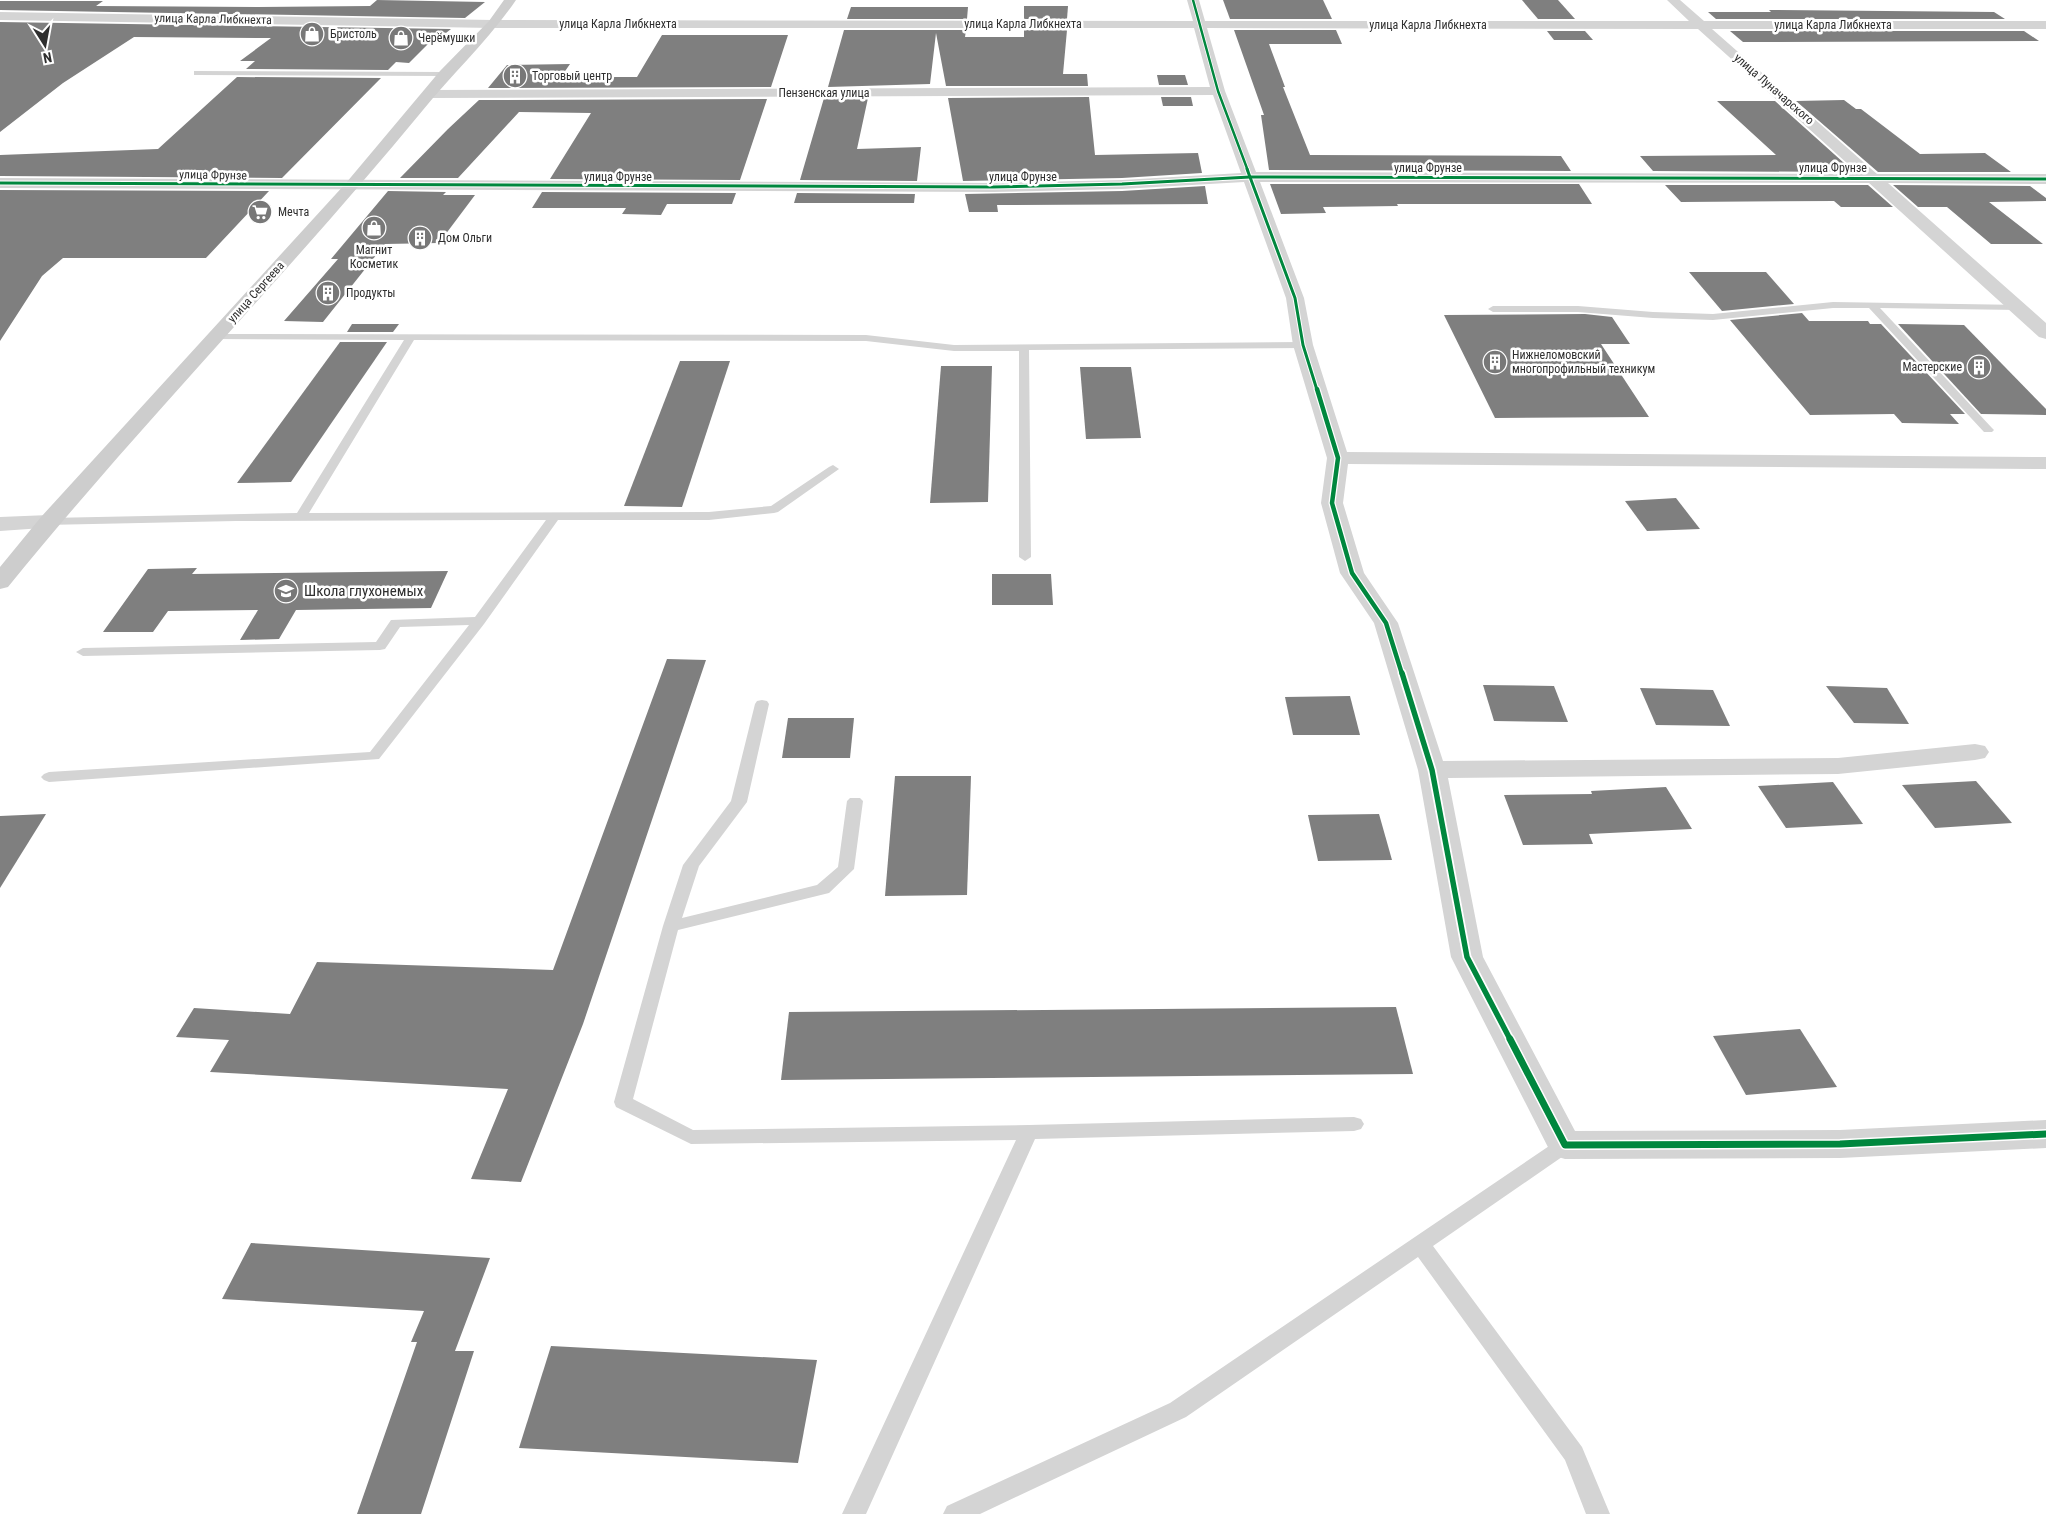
<svg xmlns="http://www.w3.org/2000/svg" width="2046" height="1514" font-family="'Roboto Condensed',sans-serif">
<style>
.building{fill:#7f7f7f}
.lines{fill:none;stroke-linecap:round;stroke-linejoin:round}
.service{fill:#d4d4d4;fill-rule:evenodd}
.minor{fill:#d4d4d4;fill-rule:evenodd}
.secondary{fill:#cdcdcd;fill-rule:evenodd}
.cycleway-far4-casing{stroke:#fff;stroke-width:4}
.cycleway-far3-casing{stroke:#fff;stroke-width:5}
.cycleway-far2-casing{stroke:#fff;stroke-width:7}
.cycleway-far1-casing{stroke:#fff;stroke-width:9}
.cycleway-casing{stroke:#fff;stroke-width:10}
.cycleway-far4{stroke:#00873e;stroke-width:2.5}
.cycleway-far3{stroke:#00873e;stroke-width:3}
.cycleway-far2{stroke:#00873e;stroke-width:4.5}
.cycleway-far1{stroke:#00873e;stroke-width:5.5}
.cycleway{stroke:#00873e;stroke-width:7}
.labels{text-anchor:middle;stroke-width:5;stroke-linejoin:round;paint-order:stroke}
.far-street-label{font-size:12px;fill:#2f2f2f;stroke:#fff}
.far-poi-label{font-size:12px;fill:#2f2f2f;stroke:#fff;text-anchor:start}
.poi-label{font-size:15px;fill:#2f2f2f;stroke:#fff;text-anchor:start}
</style>
<rect width="100%" height="100%" fill="#fff"/>
<g class="building">
<polygon points="377,0 485,2 465,18 0,10 0,1 103,1 96,6 259,7 370,6"/>
<polygon points="1223,0 1323,0 1332,19 1230,19"/>
<polygon points="1522,0 1558,0 1575,19 1538,19"/>
<polygon points="1024,6 1068,6 1067,19 1024,19"/>
<polygon points="851,7 968,7 967,19 847,19"/>
<polygon points="1769,10 1994,12 2005,19 1716,19 1708,12 1771,12"/>
<polygon points="0,22 451,29 432,44 428,44 409,63 396,62 388,70 246,69 255,61 240,61 271,38 134,37 63,83 0,132"/>
<polygon points="844,30 966,30 965,37 1024,37 1024,30 1067,30 1063,74 1087,74 1088,86 946,86 936,33 930,84 828,87"/>
<polygon points="1234,30 1336,30 1342,44 1269,44 1285,87 1283,87 1310,155 1561,156 1571,171 1269,170 1261,115 1264,115"/>
<polygon points="1547,31 1585,31 1593,40 1554,40"/>
<polygon points="1730,31 2024,31 2039,41 1743,42"/>
<polygon points="662,35 788,35 771,87 488,88 507,65 570,64 561,77 637,77"/>
<polygon points="1157,75 1185,75 1188,85 1159,85"/>
<polygon points="237,77 381,78 282,178 0,176 0,155 158,149"/>
<polygon points="1089,97 1095,155 1198,153 1202,173 1122,178 963,181 948,98"/>
<polygon points="1161,97 1191,97 1193,106 1163,106"/>
<polygon points="824,98 868,98 857,149 921,147 917,181 800,180"/>
<polygon points="767,99 740,180 550,179 591,113 519,112 458,178 400,178 448,129 479,100"/>
<polygon points="1844,100 1856,109 1861,109 1920,154 1985,153 2011,172 1878,172 1796,101"/>
<polygon points="1717,101 1775,101 1854,172 1653,171 1640,156 1776,155"/>
<polygon points="1270,184 1579,184 1592,204 1397,204 1398,206 1323,207 1326,213 1281,214"/>
<polygon points="1665,185 1868,185 1893,207 1841,207 1834,201 1681,202"/>
<polygon points="1893,185 2030,186 2046,198 2046,201 1989,202 2043,244 1991,244 1947,207 1918,207"/>
<polygon points="1205,186 1208,204 997,205 998,212 969,212 965,194 1122,191"/>
<polygon points="0,190 269,191 206,258 63,258 42,276 0,341"/>
<polygon points="388,191 446,192 443,195 475,195 439,243 385,244 323,322 284,321 338,259 331,259"/>
<polygon points="542,192 736,193 732,204 667,204 661,215 622,214 626,208 532,208"/>
<polygon points="797,193 915,194 914,203 794,203"/>
<polygon points="1689,272 1766,272 1794,304 1722,311"/>
<polygon points="1802,313 1809,321 1868,321 1870,324 1881,324 1965,414 1950,414 1959,424 1902,423 1894,414 1810,415 1730,320"/>
<polygon points="1585,314 1612,317 1630,344 1601,344 1649,417 1495,418 1444,315"/>
<polygon points="352,324 399,324 393,332 347,332"/>
<polygon points="1898,324 1964,325 2046,409 2046,415 1981,414"/>
<polygon points="340,342 387,342 291,482 237,483"/>
<polygon points="680,361 730,361 682,507 624,506"/>
<polygon points="941,366 992,366 988,502 930,503"/>
<polygon points="1080,367 1131,367 1141,438 1086,439"/>
<polygon points="1676,498 1700,529 1647,531 1625,501"/>
<polygon points="197,568 192,574 448,571 431,608 296,610 279,639 240,640 258,610 168,611 153,632 103,632 148,569"/>
<polygon points="992,574 1051,574 1053,605 992,605"/>
<polygon points="667,659 706,660 583,1024 521,1182 471,1179 508,1089 210,1072 229,1040 176,1037 194,1008 290,1014 317,962 553,970"/>
<polygon points="1483,685 1554,686 1568,722 1494,721"/>
<polygon points="1826,686 1887,688 1909,724 1854,723"/>
<polygon points="1640,688 1713,690 1730,726 1656,725"/>
<polygon points="1350,696 1360,735 1293,735 1285,697"/>
<polygon points="788,718 854,718 850,758 782,758"/>
<polygon points="895,776 971,776 967,895 885,896"/>
<polygon points="1976,781 2012,823 1935,828 1902,785"/>
<polygon points="1833,782 1863,824 1786,828 1758,786"/>
<polygon points="1666,787 1692,829 1589,834 1593,844 1523,845 1504,795 1592,794 1591,791"/>
<polygon points="46,814 0,888 0,816"/>
<polygon points="1379,814 1392,860 1318,861 1308,815"/>
<polygon points="1396,1007 1413,1074 781,1080 789,1012"/>
<polygon points="1800,1029 1837,1087 1746,1095 1713,1036"/>
<polygon points="251,1243 490,1258 455,1351 474,1351 421,1514 357,1514 417,1342 411,1342 424,1311 222,1299"/>
<polygon points="551,1346 817,1360 798,1463 519,1448"/>
</g>
<g class="lines">
<g class="service">
<polygon points="194,71 445,72 449,74 445,76 197,75 194,75"/>
<polygon points="1833,302 2023,305 2023,309 2019,310 1880,308 1992,428 1994,430 1992,432 1984,432 1869,308 1833,308 1713,320 1653,318 1578,312 1493,312 1488,309 1493,306 1578,306 1653,312 1713,314"/>
<polygon points="217,334 866,335 954,345 1303,342 1308,345 1303,348 1029,350 1031,557 1025,561 1019,557 1019,351 954,351 866,341 414,340 309,513 709,512 771,506 829,467 833,465 839,469 778,512 774,513 709,520 558,520 484,624 379,759 49,782 44,780 41,777 44,774 49,772 370,752 469,625 400,627 385,649 380,650 83,656 76,652 83,648 376,642 391,620 475,617 546,520 236,521 45,525 43,522 45,519 49,518 297,513 404,340 213,339 212,337"/>
<polygon points="762,700 767,701 769,704 747,802 699,866 682,918 817,885 838,867 847,801 850,798 860,798 863,801 854,869 829,893 678,930 633,1099 693,1130 1029,1125 1354,1117 1361,1119 1364,1124 1361,1129 1354,1131 1035,1139 866,1514 842,1514 1016,1140 691,1144 616,1107 614,1102 663,926 683,865 731,801 755,704 757,701"/>
<polygon points="1565,1137 1572,1140 1575,1145 1572,1150 1433,1246 1582,1447 1610,1514 1586,1514 1565,1460 1418,1257 1186,1417 980,1514 943,1514 947,1506 1170,1403 1558,1140"/>
</g>
<g class="minor">
<path d="M1187,0H1199L1205,21H1689L1667,0H1680L1704,21H2046V29H1712L1877,174H2046V184L1888,183L2046,323V339L2039,337L1869,183L1260,182L1304,298L1313,345L1347,452L2046,457V469L1348,464L1343,503L1364,573L1398,623L1443,761L1838,758L1975,744L1985,746L1989,752L1985,758L1975,760L1838,774L1448,778L1483,957L1575,1131L1840,1130L2046,1120V1148L1840,1158L1565,1159L1552,1155L1451,957L1418,770L1374,623L1340,573L1321,503L1327,458L1293,345L1286,298L1244,182L1122,189L993,192L0,188V178L993,183L1122,180L1241,173L1213,95L429,98L422,94L429,90L1210,87L1194,28H493L0,20V12L493,20L1193,21ZM1207,28L1698,29L1859,174L1256,172L1225,91Z"/>
<polygon points="49,515 57,517 60,522 57,527 0,531 0,517"/>
</g>
<path class="secondary" d="M504,0H516C489,40 453,73 423,110C289,273 141,423 8,587L0,589V567L41,517L346,183L440,71L489,21Z"/>
<g class="cycleway-far4-casing">
<polyline id="cycleway-far4" points="1193,0 1218,91 1248,171"/>
</g>
<g class="cycleway-far3-casing">
<g id="cycleway-far3">
<polyline points="1247,169 1295,298 1303,345 1317,390"/>
<polyline points="0,183 993,187 1122,184 1250,177 2046,179"/>
</g>
</g>
<g class="cycleway-far2-casing">
<polyline id="cycleway-far2" points="1317,389 1338,458 1332,503 1352,573 1386,623 1402,674"/>
</g>
<g class="cycleway-far1-casing">
<polyline id="cycleway-far1" points="1402,673 1432,770 1467,957 1511,1041"/>
</g>
<g class="cycleway-casing">
<polyline id="cycleway" points="1510,1039 1565,1145 1840,1144 2046,1134"/>
</g>
<use href="#cycleway-far4" class="cycleway-far4"/>
<use href="#cycleway-far3" class="cycleway-far3"/>
<use href="#cycleway-far2" class="cycleway-far2"/>
<use href="#cycleway-far1" class="cycleway-far1"/>
<use href="#cycleway" class="cycleway"/>
</g>
<defs>
<g id="shop-disc" transform="scale(1.25)"><circle r="9.5" fill="#787878" stroke="#fff"/><path d="M-5-2.5h2.3a2.7 3.5 0 0 1 5.4 0H5L5.5 6h-11ZM-1.5-2.5h3a1.5 2.3 0 0 0-3 0Z" fill="#fff"/></g>
<g id="building-disc" transform="scale(1.25)"><circle r="9.5" fill="#787878" stroke="#fff"/><path d="M-4-6H4V6H1V3H-1V6H-4ZM-2.5-4.3h1.7v1.8h-1.7ZM.8-4.3h1.7v1.8H.8ZM-2.5-1h1.7V.8h-1.7ZM.8-1h1.7V.8H.8Z" fill="#fff"/></g>
<g id="supermarket-disc" transform="scale(1.25)"><circle r="9.5" fill="#787878" stroke="#fff"/><path d="M-6-5.5h2.5l.6 2H6L4.5 2H-2.5L-4.4-4H-6ZM-1.5 3.2a1.3 1.3 0 1 0 .1 0ZM3 3.2a1.3 1.3 0 1 0 .1 0Z" fill="#fff"/></g>
<g id="school-disc" transform="scale(1.25)"><circle r="9.5" fill="#787878" stroke="#fff"/><path d="M0-5L7-2L0 1L-7-2ZM-4 1L0 2.5L4 1V4Q0 6-4 4Z" fill="#fff"/></g>
</defs>
<g fill-rule="evenodd">
<use href="#shop-disc" x="312" y="34"/>
<use href="#shop-disc" x="401" y="38"/>
<use href="#building-disc" x="515" y="76"/>
<use href="#supermarket-disc" x="260" y="212"/>
<use href="#shop-disc" x="374" y="228"/>
<use href="#building-disc" x="420" y="238"/>
<use href="#building-disc" x="328" y="293"/>
<use href="#building-disc" x="1495" y="362"/>
<use href="#building-disc" x="1979" y="367"/>
<use href="#school-disc" x="286" y="591"/>
</g>
<g class="labels">
<g class="far-street-label">
<text transform="translate(213 19) rotate(1)" y="4">улица Карла Либкнехта</text>
<text x="618" y="28">улица Карла Либкнехта</text>
<text x="1023" y="28">улица Карла Либкнехта</text>
<text x="1428" y="29">улица Карла Либкнехта</text>
<text x="1833" y="29">улица Карла Либкнехта</text>
<text transform="translate(1774 89) rotate(41)" y="4">улица Луначарского</text>
<text x="824" y="97">Пензенская улица</text>
<text x="1428" y="172">улица Фрунзе</text>
<text x="1833" y="172">улица Фрунзе</text>
<text transform="translate(213 175) rotate(1)" y="4">улица Фрунзе</text>
<text x="618" y="181">улица Фрунзе</text>
<text x="1023" y="181">улица Фрунзе</text>
<text transform="translate(256 292) rotate(-48)" y="4">улица Сергеева</text>
</g>
<g class="far-poi-label">
<text x="330" y="38">Бристоль</text>
<text x="418" y="42">Черёмушки</text>
<text x="532" y="80">Торговый центр</text>
<text x="278" y="216">Мечта</text>
<text x="438" y="242">Дом Ольги</text>
<text x="374" y="254" text-anchor="middle">Магнит<tspan x="374" dy="14">Косметик</tspan></text>
<text x="346" y="297">Продукты</text>
<text x="1512" y="359">Нижнеломовский<tspan x="1512" dy="14">многопрофильный техникум</tspan></text>
<text x="1962" y="371" text-anchor="end">Мастерские</text>
</g>
<g class="poi-label">
<text x="304" y="596">Школа глухонемых</text>
</g>
</g>
<g transform="translate(45 45) rotate(169)" stroke="#ffffff" stroke-width="4" paint-order="stroke">
<path d="M0-4L9 19L0 12L-9 19Z" fill="#2f2f2f"/>
<text y="-8" font-size="14" font-weight="bold" text-anchor="middle" fill="#2f2f2f">N</text>
</g>
</svg>
